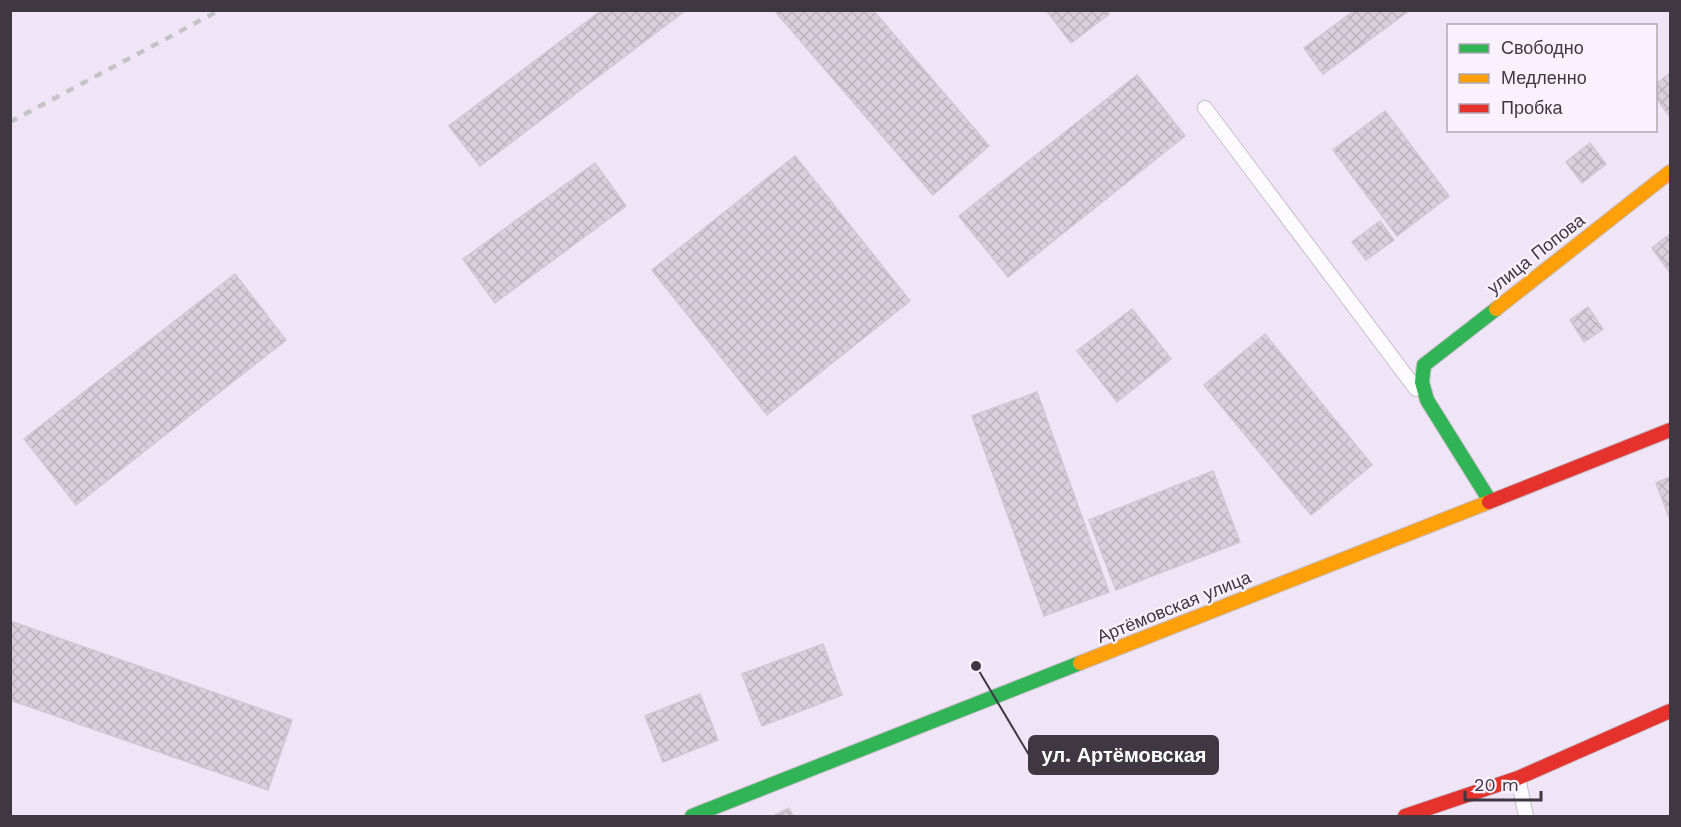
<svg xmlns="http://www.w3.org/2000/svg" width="1681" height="827" font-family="'Work Sans',sans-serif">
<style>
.building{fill:url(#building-cross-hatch);stroke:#d1c6d2;stroke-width:1.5}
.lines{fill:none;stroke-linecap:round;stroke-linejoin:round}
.lane-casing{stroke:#c5bdc9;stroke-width:16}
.fast-casing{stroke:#c5bdc9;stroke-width:16}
.slow-casing{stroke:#c5bdc9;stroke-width:16}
.jam-casing{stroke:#c5bdc9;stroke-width:16}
.lane{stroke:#fdfbfe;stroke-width:14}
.fast{stroke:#30b455;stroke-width:14}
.slow{stroke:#ff9f0a;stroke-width:14}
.jam{stroke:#e5322d;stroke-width:14}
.rail{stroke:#c6c3c6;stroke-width:4.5;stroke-dasharray:8 8;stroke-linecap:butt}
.labels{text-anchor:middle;stroke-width:4.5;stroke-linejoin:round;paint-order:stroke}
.street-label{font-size:18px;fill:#3f3742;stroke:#f9f1fd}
.leader{fill:none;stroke:#3f3742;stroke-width:2}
.callout-dot{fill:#3f3742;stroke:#f9f1fd;stroke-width:2}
.callout{fill:#3f3742;stroke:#3f3742;stroke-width:2}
.callout-label{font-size:20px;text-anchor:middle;font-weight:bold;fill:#fff}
</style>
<defs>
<pattern id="building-cross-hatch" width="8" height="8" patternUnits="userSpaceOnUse" patternTransform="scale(1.5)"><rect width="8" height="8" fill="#dacfdc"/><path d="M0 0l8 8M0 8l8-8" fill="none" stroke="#bcb2be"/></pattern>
</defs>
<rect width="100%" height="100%" fill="#f0e5f6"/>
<g class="building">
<polygon points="602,10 686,10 480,166 449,126"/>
<polygon points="774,10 873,10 989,146 933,195"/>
<polygon points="1046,10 1107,10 1109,14 1071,43"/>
<polygon points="1355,10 1410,10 1323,74 1304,48"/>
<polygon points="1670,73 1670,117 1656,98 1656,84"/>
<polygon points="1137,75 1185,136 1008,277 959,216"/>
<polygon points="1385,111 1449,196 1397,236 1333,150"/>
<polygon points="1590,143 1606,164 1582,183 1566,162"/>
<polygon points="795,156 910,301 767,415 652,270"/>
<polygon points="595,163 626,206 495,303 463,259"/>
<polygon points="1380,221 1394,240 1366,260 1352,242"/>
<polygon points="1670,234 1670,273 1652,248"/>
<polygon points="235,274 286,340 76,505 24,439"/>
<polygon points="1588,307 1603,329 1584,342 1570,320"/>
<polygon points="1132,309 1171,359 1117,402 1077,351"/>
<polygon points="1265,334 1372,465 1311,515 1204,385"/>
<polygon points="1037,392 1109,592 1044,616 972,416"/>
<polygon points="1213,471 1240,542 1116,590 1089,520"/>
<polygon points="1670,477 1670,520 1656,483"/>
<polygon points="10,621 292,720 268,790 10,700"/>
<polygon points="823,644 842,695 762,726 742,674"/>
<polygon points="700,694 718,740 663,762 645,716"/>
<polygon points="789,808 793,816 773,816"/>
</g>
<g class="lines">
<g class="lane-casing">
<g id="lane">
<polyline points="1205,108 1416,389"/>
<polyline points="1518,778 1526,816"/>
</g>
</g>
<g class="fast-casing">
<g id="fast">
<polyline points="1490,501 1427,400 1422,382 1424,365 1496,309"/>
<polyline points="692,816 1080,663"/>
</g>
</g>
<g class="slow-casing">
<g id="slow">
<polyline points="1496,309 1670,172"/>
<polyline points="1080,663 1489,502"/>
</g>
</g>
<g class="jam-casing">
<g id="jam">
<polyline points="1489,502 1670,430"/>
<polyline points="1405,816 1518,778 1670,711"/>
</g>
</g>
<use href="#lane" class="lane"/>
<use href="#fast" class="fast"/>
<use href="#slow" class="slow"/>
<use href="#jam" class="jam"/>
<polyline class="rail" points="10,122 220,10"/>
</g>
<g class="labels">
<g class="street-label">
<text transform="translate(1536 254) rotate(-38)" y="6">улица Попова</text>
<text transform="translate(1174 607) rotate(-22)" y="6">Артёмовская улица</text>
</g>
</g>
<path class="leader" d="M976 666L1029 755"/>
<circle class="callout-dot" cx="976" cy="666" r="6"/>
<rect class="callout" x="1029" y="736" width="189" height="38" rx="6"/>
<g class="callout-label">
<text x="1124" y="762">ул. Артёмовская</text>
</g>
<rect width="1681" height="827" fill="none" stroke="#3f3742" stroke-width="24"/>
<rect x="1447" y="24" width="210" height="108" fill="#f9f1fd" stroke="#afa7b2" stroke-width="1.5"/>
<rect x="1459" y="44" width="30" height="9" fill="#30b455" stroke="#afa7b2" stroke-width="1.5"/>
<text x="1501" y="54" font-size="18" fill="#3f3742">Свободно</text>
<rect x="1459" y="74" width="30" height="9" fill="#ff9f0a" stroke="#afa7b2" stroke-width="1.5"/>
<text x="1501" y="84" font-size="18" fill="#3f3742">Медленно</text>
<rect x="1459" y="104" width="30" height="9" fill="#e5322d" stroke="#afa7b2" stroke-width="1.5"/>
<text x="1501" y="114" font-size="18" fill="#3f3742">Пробка</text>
<path d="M1465 791v9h76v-9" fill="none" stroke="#3f3742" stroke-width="3"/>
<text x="1474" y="791" font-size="18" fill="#3f3742" stroke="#f9f1fd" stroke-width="4.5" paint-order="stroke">20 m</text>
</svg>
